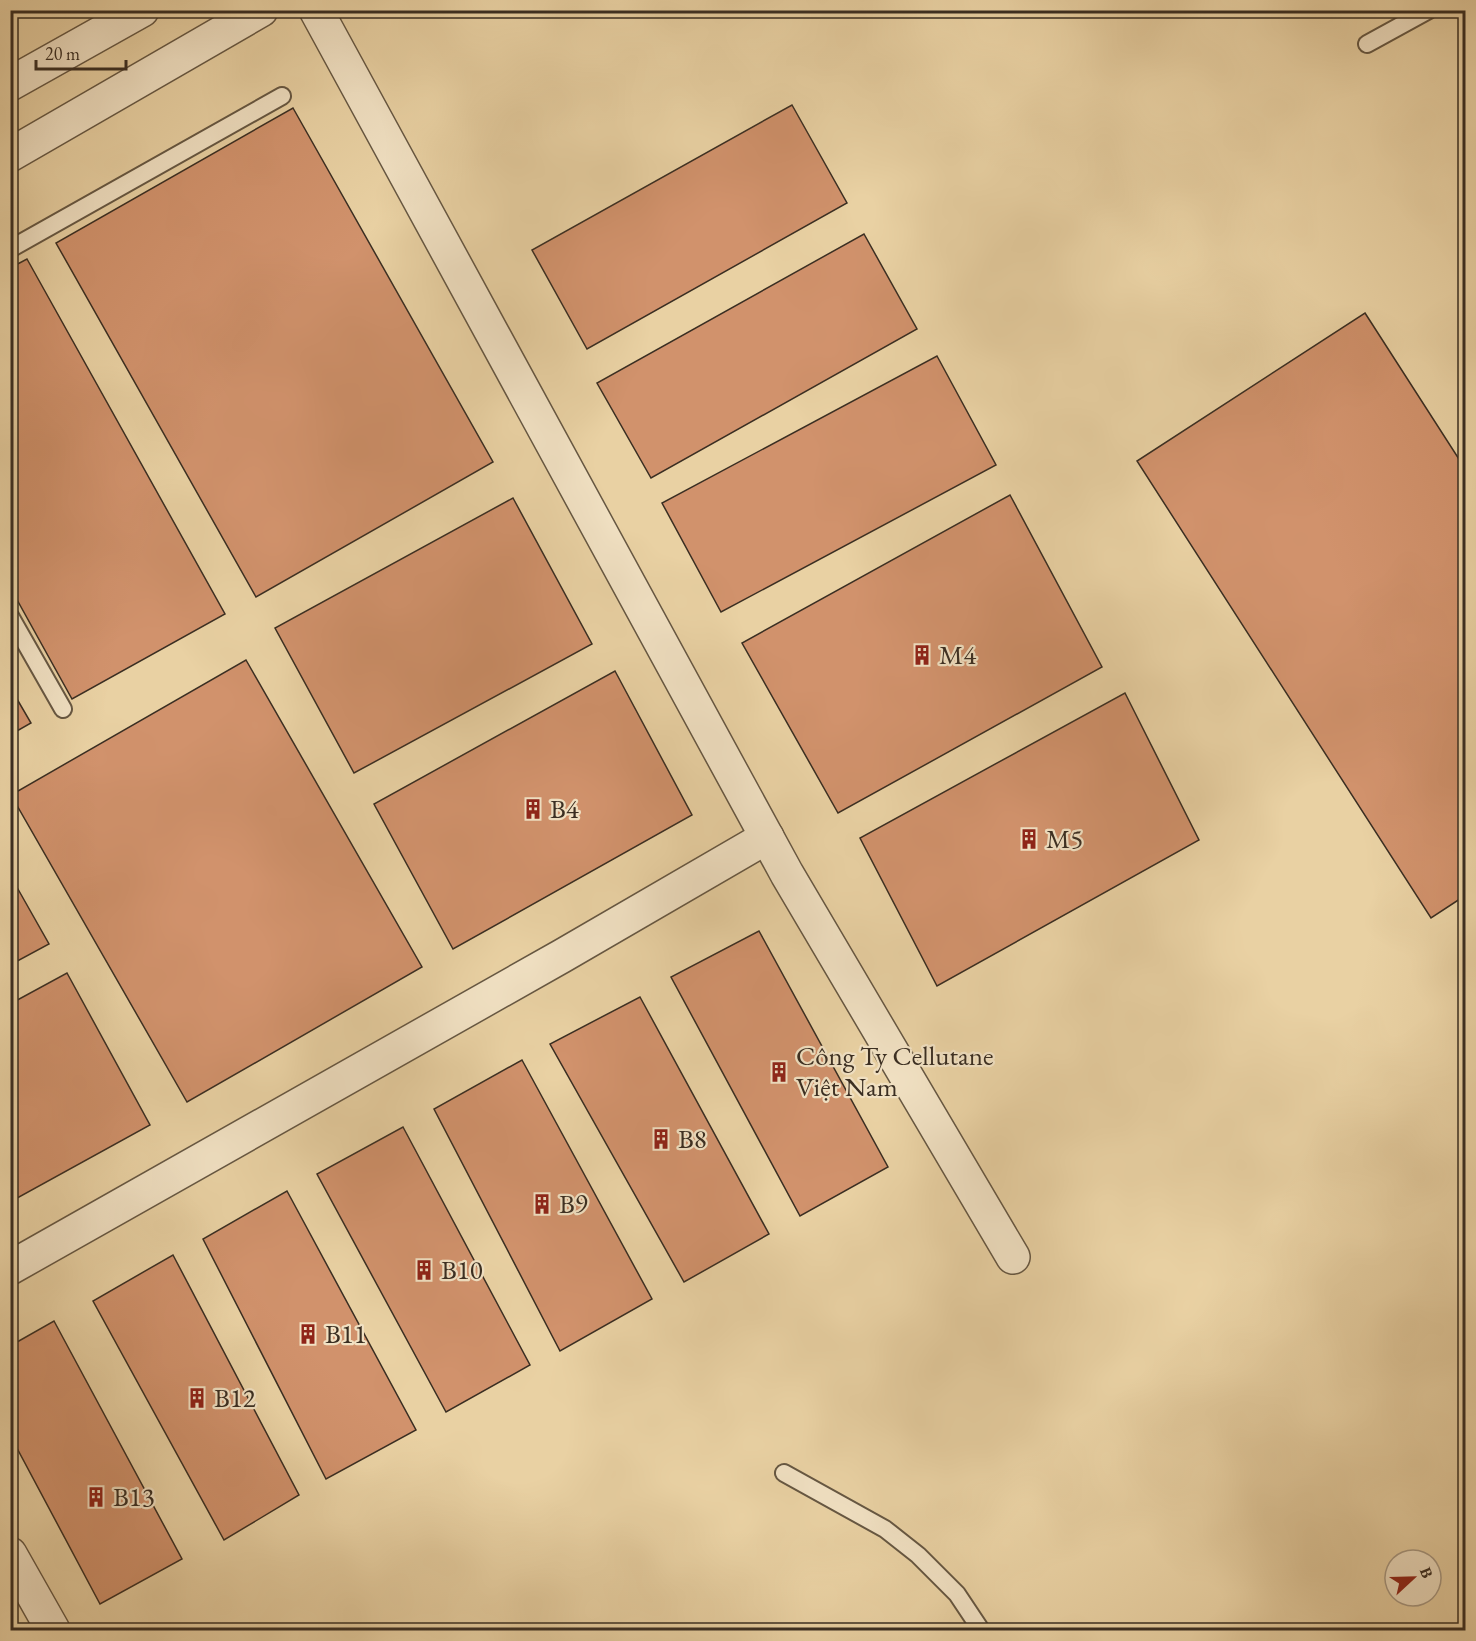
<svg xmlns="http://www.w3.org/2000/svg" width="1476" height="1641" font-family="'EB Garamond',serif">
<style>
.building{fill:#d1926c;stroke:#3a2e22;stroke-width:1.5}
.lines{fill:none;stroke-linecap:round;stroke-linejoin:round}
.service-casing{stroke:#665742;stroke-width:20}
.minor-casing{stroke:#665742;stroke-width:36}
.service{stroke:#f1e1c3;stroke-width:16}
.minor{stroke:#f1e1c3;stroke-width:33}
.labels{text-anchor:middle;stroke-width:4.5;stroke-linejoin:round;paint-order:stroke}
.poi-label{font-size:27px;fill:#3a2e22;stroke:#f1e1c3;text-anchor:start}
</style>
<rect width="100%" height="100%" fill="#e9d1a3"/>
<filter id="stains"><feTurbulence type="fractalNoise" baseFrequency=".00333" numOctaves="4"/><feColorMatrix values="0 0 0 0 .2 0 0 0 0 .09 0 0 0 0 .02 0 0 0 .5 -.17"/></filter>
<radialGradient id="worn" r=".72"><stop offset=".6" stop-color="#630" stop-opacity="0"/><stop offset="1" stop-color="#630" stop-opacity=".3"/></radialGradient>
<g class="building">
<polygon points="792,105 847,203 587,349 532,250"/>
<polygon points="293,108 493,462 256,597 56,243"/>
<polygon points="864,234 917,329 651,478 597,383"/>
<polygon points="27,259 225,614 72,699 10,587 10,268"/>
<polygon points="1365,313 1466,470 1466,895 1431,918 1137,461"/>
<polygon points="937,356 996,465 721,612 662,503"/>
<polygon points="1010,495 1102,667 838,813 742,643"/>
<polygon points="513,498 592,644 354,773 275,628"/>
<polygon points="246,660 422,967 187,1102 11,795"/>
<polygon points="615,671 692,815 453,949 374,804"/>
<polygon points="10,687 31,723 10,735"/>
<polygon points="1125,693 1199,840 937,986 860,838"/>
<polygon points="10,875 49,944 10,965"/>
<polygon points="759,931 888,1167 800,1216 671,977"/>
<polygon points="67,973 150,1125 10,1202 10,1004"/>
<polygon points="640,997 769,1234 684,1282 550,1044"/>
<polygon points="522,1060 652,1299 560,1351 434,1109"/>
<polygon points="403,1127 530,1365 446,1412 317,1174"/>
<polygon points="287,1191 416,1430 326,1479 203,1239"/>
<polygon points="173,1255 299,1495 224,1540 93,1301"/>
<polygon points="54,1321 182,1559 100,1604 10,1435 10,1346"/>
</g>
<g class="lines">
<g class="service-casing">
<g id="service">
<polyline points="1367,44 1429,10"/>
<polyline points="10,249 282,96"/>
<polyline points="10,616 63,709"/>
<polyline points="784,1473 885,1529 918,1555 957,1594 981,1630"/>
</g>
</g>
<g class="minor-casing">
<g id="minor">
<polyline points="316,10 787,874 1013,1257"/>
<polyline points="10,84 142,10"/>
<polyline points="10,155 261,10"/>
<polyline points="10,1268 562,956 767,837"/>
<polyline points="10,1554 53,1630"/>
</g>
</g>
<use href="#service" class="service"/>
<use href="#minor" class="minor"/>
</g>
<defs>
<g id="building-bare" transform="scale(1.62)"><path d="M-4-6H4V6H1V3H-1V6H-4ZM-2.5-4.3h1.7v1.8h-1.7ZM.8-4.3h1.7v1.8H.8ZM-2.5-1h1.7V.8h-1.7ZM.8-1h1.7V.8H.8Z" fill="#8f2418" stroke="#f1e1c3" stroke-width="2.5" paint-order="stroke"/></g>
</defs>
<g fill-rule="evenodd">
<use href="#building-bare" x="922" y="655"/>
<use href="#building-bare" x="533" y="809"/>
<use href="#building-bare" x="1029" y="839"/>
<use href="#building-bare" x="779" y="1072"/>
<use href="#building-bare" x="661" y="1139"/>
<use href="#building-bare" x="542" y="1204"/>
<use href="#building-bare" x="424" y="1270"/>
<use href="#building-bare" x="308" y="1334"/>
<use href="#building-bare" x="197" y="1398"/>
<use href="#building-bare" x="96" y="1497"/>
</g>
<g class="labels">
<g class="poi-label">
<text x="939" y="664">M4</text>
<text x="550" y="818">B4</text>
<text x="1046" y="848">M5</text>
<text x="796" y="1065">Công Ty Cellutane<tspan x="796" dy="31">Việt Nam</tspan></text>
<text x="678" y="1148">B8</text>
<text x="559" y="1213">B9</text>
<text x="441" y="1279">B10</text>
<text x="325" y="1343">B11</text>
<text x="214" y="1407">B12</text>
<text x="113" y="1506">B13</text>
</g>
</g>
<rect width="1476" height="1641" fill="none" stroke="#e9d1a3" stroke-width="36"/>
<rect x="12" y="12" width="1452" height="1617" fill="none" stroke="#3a2e22" stroke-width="3"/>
<rect x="18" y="18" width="1440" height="1605" fill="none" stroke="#3a2e22" stroke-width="1.5"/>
<g transform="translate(1413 1578) rotate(68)"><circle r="28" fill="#f1e1c3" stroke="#a89983" stroke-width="1.5"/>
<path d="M0-4.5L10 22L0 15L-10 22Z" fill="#8f2418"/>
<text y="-9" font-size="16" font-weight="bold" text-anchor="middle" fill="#3a2e22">B</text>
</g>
<path d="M36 60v9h90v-9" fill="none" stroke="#3a2e22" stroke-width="3"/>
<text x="45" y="60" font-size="18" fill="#3a2e22" stroke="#f1e1c3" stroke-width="4.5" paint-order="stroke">20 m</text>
<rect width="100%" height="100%" filter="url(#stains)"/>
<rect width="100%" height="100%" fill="url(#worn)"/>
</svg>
